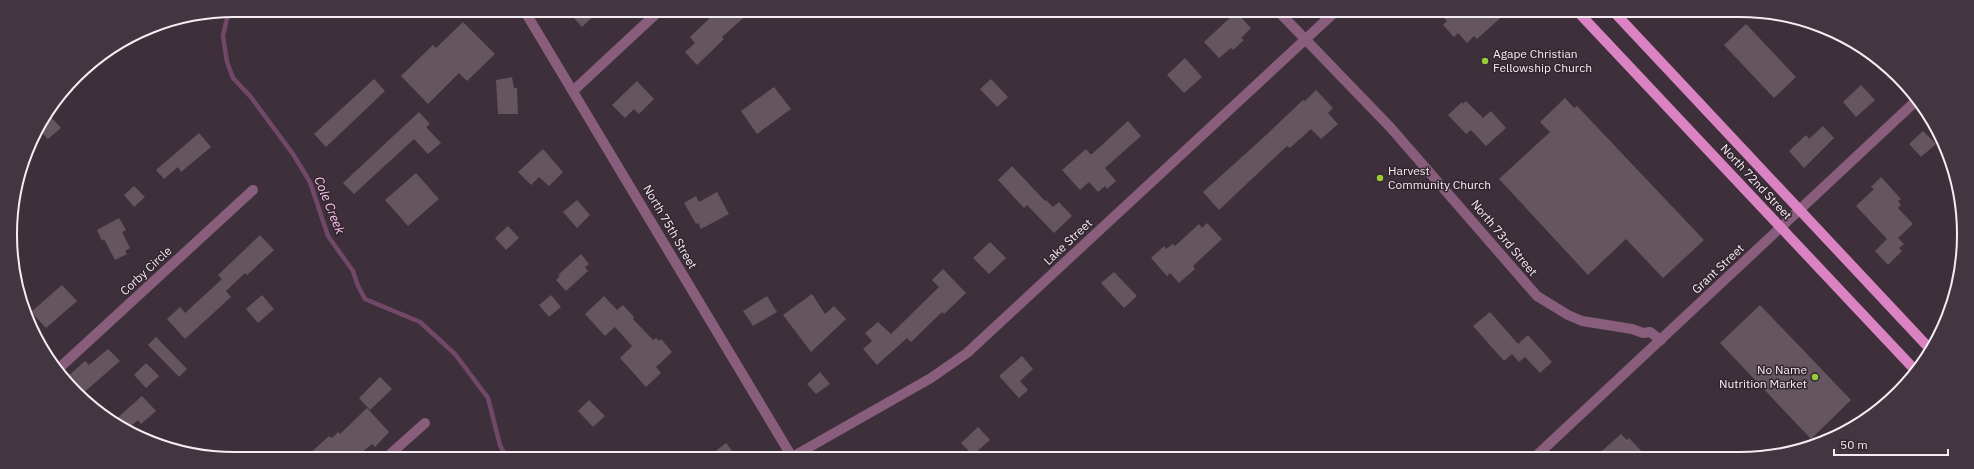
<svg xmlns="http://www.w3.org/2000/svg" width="1974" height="469" font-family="'IBM Plex Sans',sans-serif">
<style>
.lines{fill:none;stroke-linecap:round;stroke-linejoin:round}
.stream{stroke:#714868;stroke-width:4.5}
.building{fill:#64555f}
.minor{stroke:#895e7c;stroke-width:10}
.primary{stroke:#db83c2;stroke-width:10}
.poi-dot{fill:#96cc3a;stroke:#342630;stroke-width:1.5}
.labels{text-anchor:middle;stroke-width:3;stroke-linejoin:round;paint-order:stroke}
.poi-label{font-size:12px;fill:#f6edf3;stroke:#342630;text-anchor:start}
.street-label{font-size:12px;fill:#f6edf3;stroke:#342630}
.water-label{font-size:13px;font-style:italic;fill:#fac5ea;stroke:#342630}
.rim{fill:none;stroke:#f6edf3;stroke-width:2}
</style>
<rect width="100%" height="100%" fill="#3e303a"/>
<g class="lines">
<polyline class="stream" points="232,11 227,18 223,36 227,62 233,78 250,96 293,154 310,182 328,236 353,271 358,286 365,299 420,322 455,354 488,398 500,445 506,457"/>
</g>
<g class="building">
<polygon points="567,10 600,10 582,27"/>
<polygon points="717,11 751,11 722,37 724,39 697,65 685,52 695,43 690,37"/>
<polygon points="1236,12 1251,28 1241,38 1244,40 1233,50 1231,48 1219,58 1204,42"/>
<polygon points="1438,12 1507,12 1477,39 1474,36 1467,43 1458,33 1454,37 1443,25 1447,21"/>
<polygon points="463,22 495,54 467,81 459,73 428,104 401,76 433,45 436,48"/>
<polygon points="1746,24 1796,77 1774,98 1724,45"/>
<polygon points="1185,58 1202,77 1184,93 1167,75"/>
<polygon points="512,77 514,88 517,88 518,114 498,114 496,80"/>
<polygon points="374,79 385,91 326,147 314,134"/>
<polygon points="991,79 1008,97 997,107 980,89"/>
<polygon points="637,81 654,99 639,114 634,109 625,118 612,105"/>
<polygon points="1861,85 1875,100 1856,117 1843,102"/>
<polygon points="774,87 791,109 757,134 741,111"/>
<polygon points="1316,90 1333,108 1328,113 1338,124 1321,139 1311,129 1290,148 1287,146 1219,210 1203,192 1264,137 1303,100 1305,101"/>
<polygon points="1565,98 1574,108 1577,106 1704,240 1663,278 1626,239 1588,275 1499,179 1550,132 1540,122"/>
<polygon points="1466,101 1483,118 1491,111 1506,128 1486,146 1471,130 1466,134 1448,115 1462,102 1463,104"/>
<polygon points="419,112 430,124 426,127 441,143 428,154 414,139 354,194 343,183"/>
<polygon points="49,115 61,128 48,139 38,129"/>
<polygon points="1128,121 1141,136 1105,168 1116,181 1107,189 1105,186 1098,192 1089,182 1080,190 1062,170 1086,149 1090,154 1092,154"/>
<polygon points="1823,126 1834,138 1804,168 1789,151 1806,135 1809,139"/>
<polygon points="1923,131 1936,144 1921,157 1909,144"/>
<polygon points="199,133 211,147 181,172 178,167 164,179 156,170"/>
<polygon points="543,149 563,172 549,186 539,177 531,185 518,172"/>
<polygon points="1012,166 1045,201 1046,200 1053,207 1059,202 1072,216 1054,233 1027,205 1024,208 998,180"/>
<polygon points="416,173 439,199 408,226 385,200"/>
<polygon points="1881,177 1901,199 1898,201 1901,205 1898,208 1913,224 1898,238 1904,244 1899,248 1902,251 1888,265 1875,251 1887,239 1856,206 1874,189 1871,187"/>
<polygon points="134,186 145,197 134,207 124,195"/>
<polygon points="717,192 729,214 701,229 698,223 696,224 684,203 696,196 699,202"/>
<polygon points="577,200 590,215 577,228 563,212"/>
<polygon points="119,218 126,230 122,232 130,248 125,251 127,254 115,260 104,239 102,241 97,230"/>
<polygon points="1207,223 1222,239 1193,266 1195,269 1179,283 1170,273 1167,276 1151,258 1164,246 1166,249 1173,244 1175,246 1199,224 1202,228"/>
<polygon points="508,226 519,238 506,250 495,238"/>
<polygon points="260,235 274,250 247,275 245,273 226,291 231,297 185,339 167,319 180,307 185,313 222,279 218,275"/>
<polygon points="990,242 1006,258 989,274 973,258"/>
<polygon points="581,254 589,264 585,267 588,271 566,291 556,280 560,276 558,275"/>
<polygon points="943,269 966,293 944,314 942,312 911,342 907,338 877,365 863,349 872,341 865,333 878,322 891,334 939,287 932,280"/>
<polygon points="1114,272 1137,296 1124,308 1101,283"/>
<polygon points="62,285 77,301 46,328 31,312"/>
<polygon points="812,294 825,314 834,306 846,319 811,352 783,315"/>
<polygon points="262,295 274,309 258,323 246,309"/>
<polygon points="551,295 561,307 549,317 539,305"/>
<polygon points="604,296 617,310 623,305 634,317 633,319 653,340 656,338 659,341 661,339 672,352 656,367 661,373 646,387 620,358 632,346 615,327 605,336 585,314"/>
<polygon points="767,296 777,312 753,326 743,311"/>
<polygon points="1760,305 1851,400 1811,439 1720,343"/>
<polygon points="1490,312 1518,344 1528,335 1552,362 1540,373 1525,357 1519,362 1512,354 1504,361 1473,326"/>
<polygon points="156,337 187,369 179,377 148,345"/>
<polygon points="108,349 120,361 82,394 65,379 85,361 89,365"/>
<polygon points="1022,356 1033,369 1020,381 1028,390 1019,398 999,376"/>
<polygon points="146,363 159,376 146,388 134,375"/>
<polygon points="820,372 830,384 816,394 807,384"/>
<polygon points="380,377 392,389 370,410 359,398"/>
<polygon points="142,396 156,411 141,424 138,420 126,430 123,429 115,420"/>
<polygon points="589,400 605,416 593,427 578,411"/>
<polygon points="367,408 389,432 375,447 372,444 356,457 306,457 329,436 332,438 338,432 340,434"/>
<polygon points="978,427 990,440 973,455 961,443"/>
<polygon points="1621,434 1627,440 1629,438 1647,457 1595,457"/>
<polygon points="726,443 737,457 708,457"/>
</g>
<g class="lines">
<g class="minor">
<polyline points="524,10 792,457"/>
<polyline points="1278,11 1390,127 1537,296 1568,315 1582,321 1632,329 1643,333 1650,332 1661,340"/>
<polyline points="573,91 659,11"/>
<polyline points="56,371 253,190"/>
<polyline points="387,457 425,423"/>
<polyline points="792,457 931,378 967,353 1336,11"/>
<polyline points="1535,457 1918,99"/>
</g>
<g class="primary">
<polyline points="1578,12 1915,370"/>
<polyline points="1614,12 1930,349"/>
</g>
</g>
<g class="poi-dot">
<circle cx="1485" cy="61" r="4"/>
<circle cx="1380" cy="178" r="4"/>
<circle cx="1815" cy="377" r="4"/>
</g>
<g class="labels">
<g class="poi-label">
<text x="1493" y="58">Agape Christian<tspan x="1493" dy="14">Fellowship Church</tspan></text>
<text x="1388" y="175">Harvest<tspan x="1388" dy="14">Community Church</tspan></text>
<text x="1807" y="374" text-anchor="end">No Name<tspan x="1807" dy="14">Nutrition Market</tspan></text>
</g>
<g class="street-label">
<text transform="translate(1756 182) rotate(47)" y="4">North 72nd Street</text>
<text transform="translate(670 227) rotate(60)" y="4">North 75th Street</text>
<text transform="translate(1504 238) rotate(50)" y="4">North 73rd Street</text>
<text transform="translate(1068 242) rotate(-43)" y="4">Lake Street</text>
<text transform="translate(1718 269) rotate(-43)" y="4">Grant Street</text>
<text transform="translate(146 271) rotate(-43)" y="4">Corby Circle</text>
</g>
<g class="water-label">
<text transform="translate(330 205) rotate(68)" y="5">Cole Creek</text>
</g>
</g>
<path d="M0 0H1974V469H0ZM234 17H1740A217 217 0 0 1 1957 234V235A217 217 0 0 1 1740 452H234A217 217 0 0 1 17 235V234A217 217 0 0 1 234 17Z" fill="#443640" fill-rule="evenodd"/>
<path class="rim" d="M234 17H1740A217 217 0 0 1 1957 234V235A217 217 0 0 1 1740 452H234A217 217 0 0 1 17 235V234A217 217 0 0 1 234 17Z"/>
<path d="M1834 449v6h114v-6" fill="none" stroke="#f6edf3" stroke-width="2"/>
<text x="1840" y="449" font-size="12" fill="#f6edf3" stroke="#342630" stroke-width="3" paint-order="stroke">50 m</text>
</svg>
